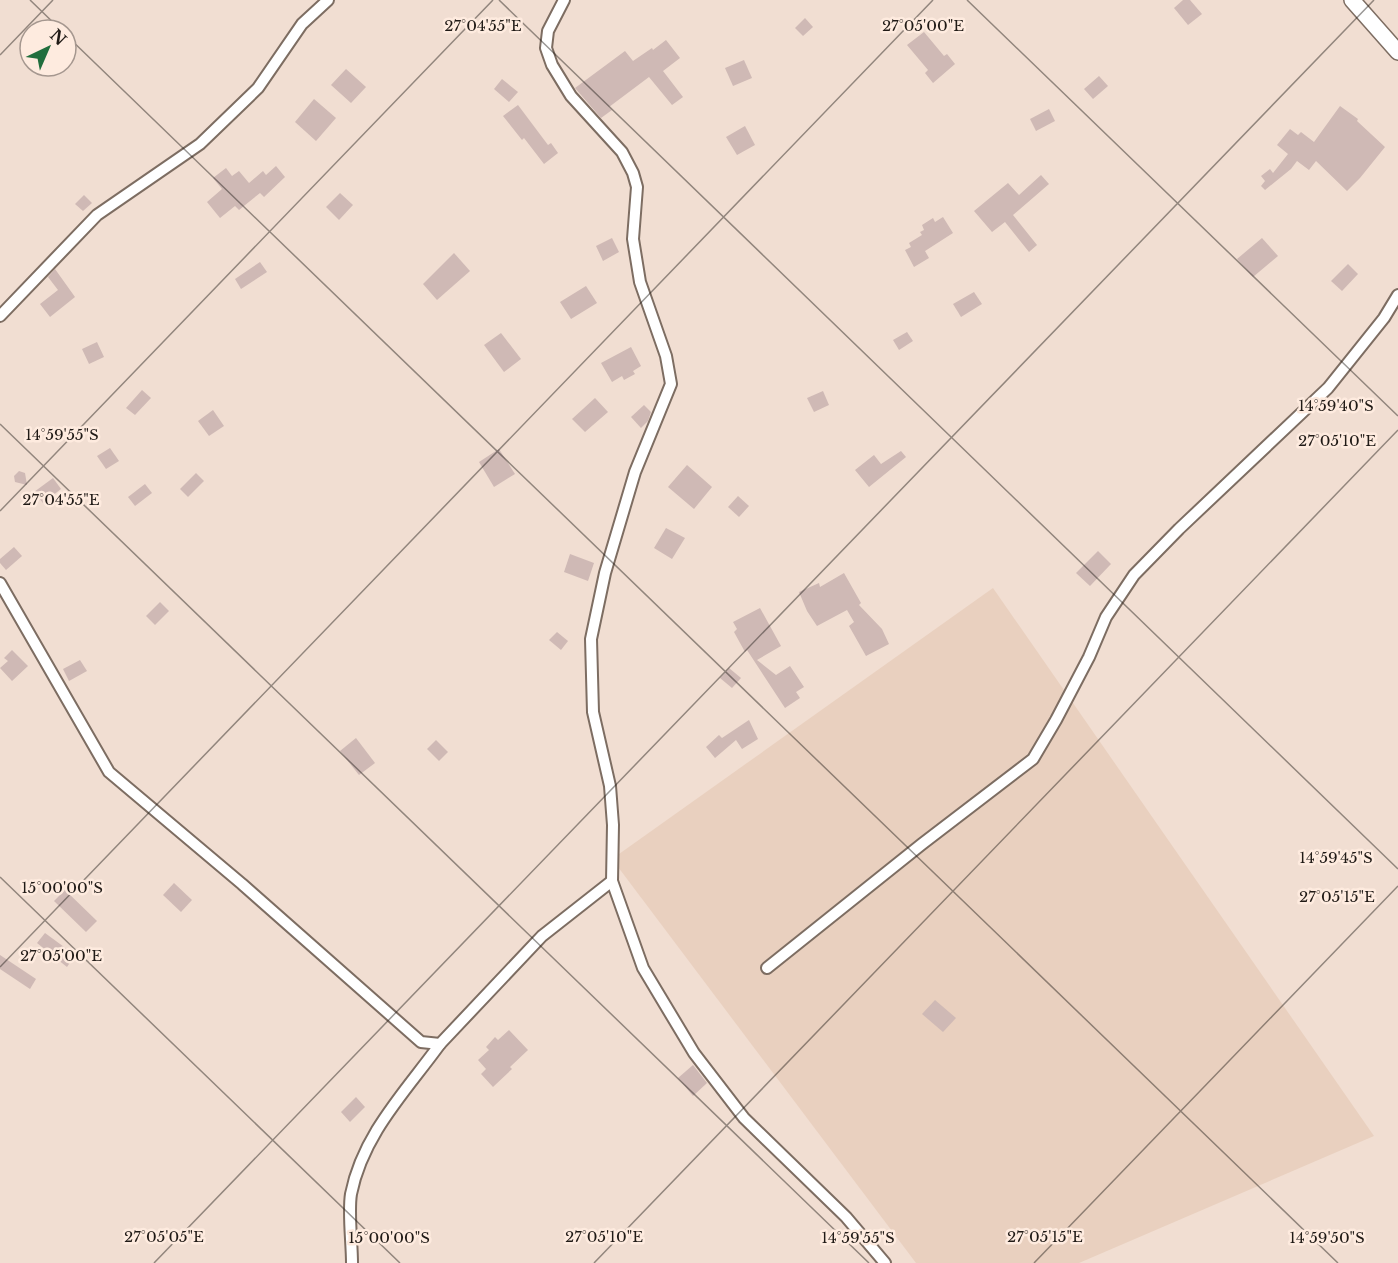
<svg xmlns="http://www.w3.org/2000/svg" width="1398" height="1263" font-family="'Libre Baskerville',serif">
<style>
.built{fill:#e9d0bf}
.building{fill:#cfb9b5}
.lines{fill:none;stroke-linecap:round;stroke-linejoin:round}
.minor-casing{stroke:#7d6d62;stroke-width:14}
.secondary-casing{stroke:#7d6d62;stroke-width:18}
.minor{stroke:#fff;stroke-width:10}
.secondary{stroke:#fff;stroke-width:15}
.ticks{fill:none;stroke:#201a16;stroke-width:1.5;stroke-opacity:0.45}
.ticks-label{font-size:15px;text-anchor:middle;fill:#201a16;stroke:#feebdf;stroke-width:5;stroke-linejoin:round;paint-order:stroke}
</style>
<rect width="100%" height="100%" fill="#f1ded2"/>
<polygon class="built" points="993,588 1374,1136 1079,1263 916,1263 612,859"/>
<g class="building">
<polygon points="1183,0 1190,0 1202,14 1188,25 1174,8"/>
<polygon points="805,18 813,27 803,36 795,28"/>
<polygon points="924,32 944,56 947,54 955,64 933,83 925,73 928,70 907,45"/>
<polygon points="666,40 680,58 663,71 683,97 672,105 649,77 609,107 612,110 601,118 575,88 625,51 633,61 652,48 653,50"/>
<polygon points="744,60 752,78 733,86 725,68"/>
<polygon points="346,69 366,87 351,103 331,85"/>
<polygon points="1099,76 1108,86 1093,99 1084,89"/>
<polygon points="502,79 518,92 509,102 494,89"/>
<polygon points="314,99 336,118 316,141 295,122"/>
<polygon points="518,105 548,145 551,143 558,153 544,164 524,138 522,140 503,116"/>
<polygon points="1340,106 1358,119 1357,121 1385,147 1360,178 1347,191 1316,161 1309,170 1297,161 1291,169 1265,190 1261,186 1265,181 1261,176 1270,169 1273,173 1288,154 1277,145 1290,129 1298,135 1301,132 1314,142"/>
<polygon points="1049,109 1055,121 1036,131 1030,119"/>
<polygon points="745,126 755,145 737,155 726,137"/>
<polygon points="276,166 285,177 264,197 260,193 239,210 235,206 220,218 207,202 222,189 213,178 226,168 232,176 239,171 249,183 263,171 266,175"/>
<polygon points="1041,175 1049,184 1013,215 1037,245 1029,252 1005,222 992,232 974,211 1008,183 1019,195"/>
<polygon points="340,193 353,205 339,220 326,207"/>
<polygon points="84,195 92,203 83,211 75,204"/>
<polygon points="943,217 953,233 925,251 929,258 914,267 905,250 911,247 909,243 922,235 920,232 924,230 922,225 933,218 935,222"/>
<polygon points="612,238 619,252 603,261 596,246"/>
<polygon points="1262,238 1278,256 1253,277 1237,259"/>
<polygon points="454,253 470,271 437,300 423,284"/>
<polygon points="260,262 267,272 241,289 235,279"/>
<polygon points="1348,264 1358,274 1342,291 1331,281"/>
<polygon points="55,269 75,297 50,317 40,304 58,290 48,277"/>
<polygon points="586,286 597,303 571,319 560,302"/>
<polygon points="974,292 982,304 961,317 953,304"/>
<polygon points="907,332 913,341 899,350 893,340"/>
<polygon points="501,333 521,359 504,372 484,345"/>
<polygon points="97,342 104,357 89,364 82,349"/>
<polygon points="631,347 641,366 633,371 635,374 624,380 622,376 612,382 601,363"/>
<polygon points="142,390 151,398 135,415 126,408"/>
<polygon points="823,391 829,405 814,412 807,398"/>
<polygon points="595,398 608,412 585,432 572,419"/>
<polygon points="644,405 651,412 648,421 641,428 631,417"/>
<polygon points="213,410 224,426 209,436 198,421"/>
<polygon points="110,448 119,461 106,469 97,456"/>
<polygon points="499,449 515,474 494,487 479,462"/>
<polygon points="901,451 906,457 869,487 855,470 874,455 881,464"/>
<polygon points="687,465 712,487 694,509 668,487"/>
<polygon points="19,471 25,473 27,485 15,482 14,476"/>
<polygon points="196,473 204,481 188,497 180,489"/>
<polygon points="53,478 61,489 43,503 34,492"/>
<polygon points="145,484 152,493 135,506 128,497"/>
<polygon points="738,496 749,506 739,517 728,507"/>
<polygon points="666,528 685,538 672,559 654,548"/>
<polygon points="14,547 22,556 6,570 0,563 0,559"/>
<polygon points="1098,551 1111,564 1090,586 1076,573"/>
<polygon points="570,554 594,563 588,581 564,572"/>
<polygon points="844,573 861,603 859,605 882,629 889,644 866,656 849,626 854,622 847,610 817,626 807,611 799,592 819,583 820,587"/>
<polygon points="160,602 169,611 155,625 146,616"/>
<polygon points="760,608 781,646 757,660 776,675 790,666 804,687 796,692 800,698 785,708 747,650 745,652 734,632 737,629 733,622"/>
<polygon points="557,632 568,641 561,650 549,640"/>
<polygon points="12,650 28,666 12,681 0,668 8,661 4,658"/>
<polygon points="80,660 87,671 69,681 63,669"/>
<polygon points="729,668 741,678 732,688 720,678"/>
<polygon points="749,720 758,739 742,749 736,740 715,758 706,747 719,735 722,738"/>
<polygon points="356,738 375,763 359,775 340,751"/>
<polygon points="436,740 448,752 439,761 427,749"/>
<polygon points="174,883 192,900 181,912 163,895"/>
<polygon points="65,890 97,921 86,932 54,901"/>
<polygon points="45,933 75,955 67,967 37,943"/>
<polygon points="0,955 36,979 30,989 0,969"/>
<polygon points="935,1000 956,1018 943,1032 922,1014"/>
<polygon points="509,1030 528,1050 510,1067 512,1069 493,1087 481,1074 486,1069 478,1060 489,1050 486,1047 495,1037 498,1040"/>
<polygon points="693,1065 707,1083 693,1096 678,1078"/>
<polygon points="356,1097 365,1107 350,1122 341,1112"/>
</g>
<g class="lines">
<g class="minor-casing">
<g id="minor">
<polyline points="564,0 548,31 546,48 552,65 571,96 622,152 633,173 637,187 633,239 640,282 666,356 671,384 635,472 605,573 591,639 593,712 610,786 613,825 612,881 643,968 694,1053 744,1118 846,1217 885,1263"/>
<polyline points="0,316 97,215 200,144 258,88 302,24 328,0"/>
<polyline points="0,583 109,772 242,884 421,1042 440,1044 542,936 612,881"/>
<polyline points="767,968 922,844 1033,759 1056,720 1089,657 1106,617 1134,575 1179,529 1328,388 1384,318 1398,295"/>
<path d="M352,1263C352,1243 348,1212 351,1194C363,1134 406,1091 440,1044"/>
</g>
</g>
<g class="secondary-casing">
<polyline id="secondary" points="1352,0 1398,52"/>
</g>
<use href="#minor" class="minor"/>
<use href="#secondary" class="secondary"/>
</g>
<path class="ticks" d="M30,0L61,30M499,0L1398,869M967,0L1398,416M66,35L1338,1263M0,55L53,0M0,424L869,1263M0,511L493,0M0,877L400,1263M0,967L933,0M154,1263L1374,0M594,1263L1398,430M1034,1263L1398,886"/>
<g class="ticks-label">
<text x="483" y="31">27°04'55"E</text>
<text x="923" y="31">27°05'00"E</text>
<text x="1336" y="411">14°59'40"S</text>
<text x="62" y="440">14°59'55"S</text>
<text x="1337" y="446">27°05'10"E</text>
<text x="61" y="505">27°04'55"E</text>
<text x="1336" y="863">14°59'45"S</text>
<text x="62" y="893">15°00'00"S</text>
<text x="1337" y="902">27°05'15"E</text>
<text x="61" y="961">27°05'00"E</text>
<text x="164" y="1242">27°05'05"E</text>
<text x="604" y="1242">27°05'10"E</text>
<text x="1045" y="1242">27°05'15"E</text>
<text x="389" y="1243">15°00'00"S</text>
<text x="858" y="1243">14°59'55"S</text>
<text x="1327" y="1243">14°59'50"S</text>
</g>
<g transform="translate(48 48) rotate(44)"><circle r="28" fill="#feebdf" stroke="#a5978f" stroke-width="1.5"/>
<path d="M0-4.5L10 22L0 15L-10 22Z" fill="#216e3d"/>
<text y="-9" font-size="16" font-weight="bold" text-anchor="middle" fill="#201a16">N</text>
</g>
</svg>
